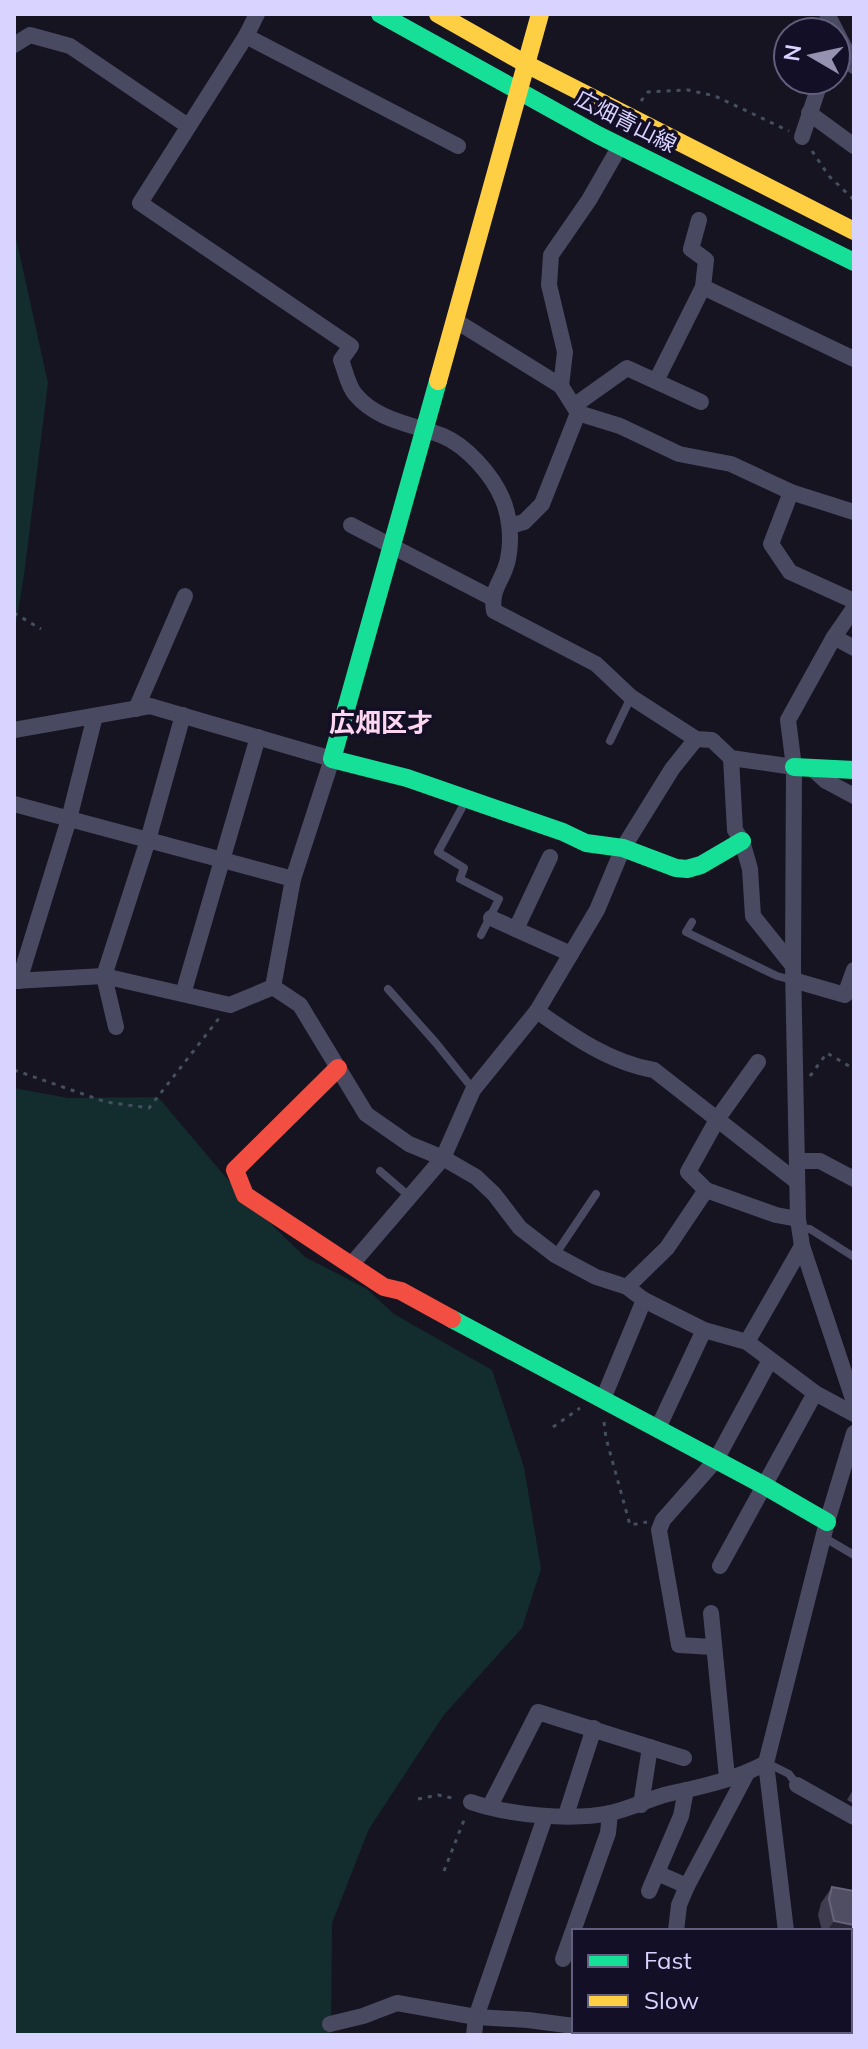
<svg xmlns="http://www.w3.org/2000/svg" width="868" height="2049" font-family="Mulish,'Noto Sans JP',sans-serif">
<style>
.green{fill:#132c2d}
.lines{fill:none;stroke-linecap:round;stroke-linejoin:round}
.path{stroke:#44505f;stroke-width:3;stroke-dasharray:4 6;stroke-linecap:butt}
.lane{stroke:#4a4962;stroke-width:8}
.street{stroke:#4a4962;stroke-width:16}
.fast{stroke:#16e098;stroke-width:18}
.slow{stroke:#ffcf43;stroke-width:18}
.jam{stroke:#f24e42;stroke-width:18}
.wall{fill:#403d50}
.shaded-wall{fill:#282635}
.building{fill:#504e63;stroke:#66637b;stroke-width:2}
.labels{text-anchor:middle;stroke-width:7;stroke-linejoin:round;paint-order:stroke}
.street-label{font-size:22px;fill:#d9d4ff;stroke:#130f26}
.quarter-label{font-size:26px;font-weight:bold;fill:#ffd6f0;stroke:#130f26}
</style>
<rect width="100%" height="100%" fill="#161421"/>
<g class="green">
<polygon points="14,229 48,383 24,575 14,635"/>
<polygon points="14,1088 68,1098 158,1097 240,1194 305,1257 367,1289 394,1314 492,1370 524,1467 541,1569 522,1628 443,1716 369,1829 332,1923 331,2035 14,2035"/>
</g>
<g class="lines">
<g class="path">
<polyline points="641,101 648,92 688,90 715,96 789,131"/>
<polyline points="812,151 829,176 854,200"/>
<polyline points="14,613 41,629"/>
<polyline points="14,1070 106,1102 149,1108 220,1017"/>
<polyline points="810,1076 827,1053 854,1069"/>
<polyline points="604,1422 606,1438 630,1525 647,1522"/>
<polyline points="553,1427 580,1408"/>
<polyline points="418,1799 438,1795 457,1799"/>
<polyline points="444,1871 466,1815"/>
<polyline points="850,1996 854,1998"/>
</g>
<g class="lane">
<polyline points="610,741 631,697"/>
<polyline points="465,802 438,852 464,868 460,879 499,899 481,935"/>
<polyline points="692,922 686,932 777,976 792,980"/>
<polyline points="388,989 436,1043 473,1089"/>
<polyline points="380,1171 410,1197"/>
<polyline points="800,1228 810,1229 854,1257"/>
<polyline points="555,1255 596,1194"/>
<polyline points="825,1538 854,1555"/>
<polyline points="767,1763 789,1774 797,1785"/>
</g>
<g class="street">
<path d="M257,14L246,36L140,203L351,346L341,360C345,370 348,386 355,394C377,421 413,424 443,436C467,446 492,475 502,498C510,516 512,540 508,559C504,580 490,588 494,611L596,664L631,697L696,739L712,740L731,758L794,767"/>
<polyline points="827,14 854,66"/>
<polyline points="246,36 458,146"/>
<polyline points="14,45 30,35 70,46 188,126"/>
<polyline points="809,113 854,146"/>
<polyline points="802,137 821,80"/>
<polyline points="703,287 854,359"/>
<polyline points="456,321 561,386"/>
<polyline points="656,381 703,287 706,260 691,249 699,220"/>
<polyline points="575,405 627,368 701,402"/>
<polyline points="578,413 620,426 679,454 731,464 791,492 854,512"/>
<polyline points="791,492 771,544 790,572 854,601"/>
<polyline points="351,525 492,598"/>
<polyline points="510,526 524,522 542,504 578,413 561,386 565,352 549,285 551,255 589,200 620,146"/>
<polyline points="854,608 834,637 788,720 794,767 793,966 798,1219 802,1246 854,1402"/>
<polyline points="834,637 854,648"/>
<polyline points="136,709 185,596"/>
<polyline points="14,730 150,706 332,759 293,879 273,987 230,1005 104,976 14,981"/>
<polyline points="731,758 735,830 742,841 750,869 753,916 793,966"/>
<polyline points="813,769 826,781 854,796"/>
<polyline points="14,804 293,879"/>
<polyline points="491,918 571,954"/>
<polyline points="516,929 550,857"/>
<polyline points="793,980 845,995 854,970"/>
<polyline points="19,981 69,819 95,716"/>
<polyline points="273,987 300,1005 366,1114 409,1144 443,1158 476,1177 494,1194 520,1228 555,1255 596,1277 627,1287 644,1300 704,1330 747,1342 815,1393 854,1414"/>
<polyline points="183,994 258,737"/>
<path d="M537,1011C572,1036 611,1063 654,1070L796,1181"/>
<polyline points="116,1027 104,976 148,840 183,715"/>
<polyline points="758,1062 718,1118 688,1172 706,1190 776,1215 798,1219"/>
<polyline points="797,1161 820,1161 854,1179"/>
<polyline points="351,1265 443,1158 473,1090 537,1011 597,910 623,848 672,769 696,739"/>
<polyline points="627,1287 667,1248 706,1190"/>
<polyline points="747,1342 802,1246"/>
<polyline points="603,1399 644,1300"/>
<polyline points="658,1428 704,1330"/>
<polyline points="720,1566 815,1393"/>
<polyline points="711,1613 727,1778"/>
<polyline points="713,1647 679,1645 659,1530 663,1520 716,1460 770,1360"/>
<polyline points="797,1785 854,1817"/>
<path d="M471,1802C508,1815 571,1821 610,1813C630,1809 648,1799 668,1794C701,1787 737,1779 766,1763"/>
<polyline points="641,1805 650,1747"/>
<polyline points="490,1806 538,1712 684,1758"/>
<polyline points="566,1815 594,1728"/>
<polyline points="657,1873 687,1886"/>
<polyline points="649,1891 681,1816 686,1790"/>
<polyline points="676,1931 679,1905 687,1886 747,1773"/>
<polyline points="786,1931 766,1763 827,1522 854,1433"/>
<polyline points="850,1954 854,1947"/>
<polyline points="563,1959 608,1833 610,1813"/>
<polyline points="330,2024 363,2016 397,2003 476,2017 528,2020 574,2026"/>
<polyline points="604,2031 622,2035"/>
<polyline points="474,2035 476,2017 545,1817"/>
<polyline points="792,2035 793,2031"/>
<polyline points="812,2035 814,2031"/>
</g>
<g class="fast">
<polyline points="380,14 598,135 854,262"/>
<polyline points="438,381 332,759 407,778 563,832 586,843 623,848 676,868 687,869 701,865 742,841"/>
<polyline points="794,767 854,770"/>
<polyline points="452,1319 765,1486 827,1522"/>
</g>
<g class="slow">
<polyline points="438,14 526,64 854,231"/>
<polyline points="438,381 540,14"/>
</g>
<polyline class="jam" points="338,1068 235,1170 245,1195 384,1287 401,1291 452,1319"/>
</g>
<g class="wall">
<polygon points="854,1788 854,1804 847,1800"/>
<polygon points="832,1887 854,1891 854,1937 850,1938 850,1931 822,1931 818,1915 821,1903"/>
</g>
<polygon class="shaded-wall" points="834,1921 854,1925 854,1937 850,1938 850,1931 827,1931"/>
<polygon class="building" points="832,1887 854,1891 854,1925 834,1921 829,1899"/>
<g class="labels">
<g class="street-label">
<text transform="translate(626 121) rotate(27)" y="8">広畑青山線</text>
</g>
<g class="quarter-label">
<text x="381" y="732">広畑区才</text>
</g>
</g>
<rect width="868" height="2049" fill="none" stroke="#d9d4ff" stroke-width="32"/>
<rect x="572" y="1929" width="280" height="104" fill="#130f26" stroke="#625e7d" stroke-width="2"/>
<rect x="588" y="1955" width="40" height="12" fill="#16e098" stroke="#625e7d" stroke-width="2"/>
<text x="644" y="1969" font-size="24" fill="#d9d4ff">Fast</text>
<rect x="588" y="1995" width="40" height="12" fill="#ffcf43" stroke="#625e7d" stroke-width="2"/>
<text x="644" y="2009" font-size="24" fill="#d9d4ff">Slow</text>
<g transform="translate(812 56) rotate(279)"><circle r="38" fill="#130f26" stroke="#625e7d" stroke-width="2"/>
<path d="M0-6L14 30L0 20L-14 30Z" fill="#9591b1"/>
<text y="-12" font-size="22" font-weight="bold" text-anchor="middle" fill="#d9d4ff">N</text>
</g>
</svg>
